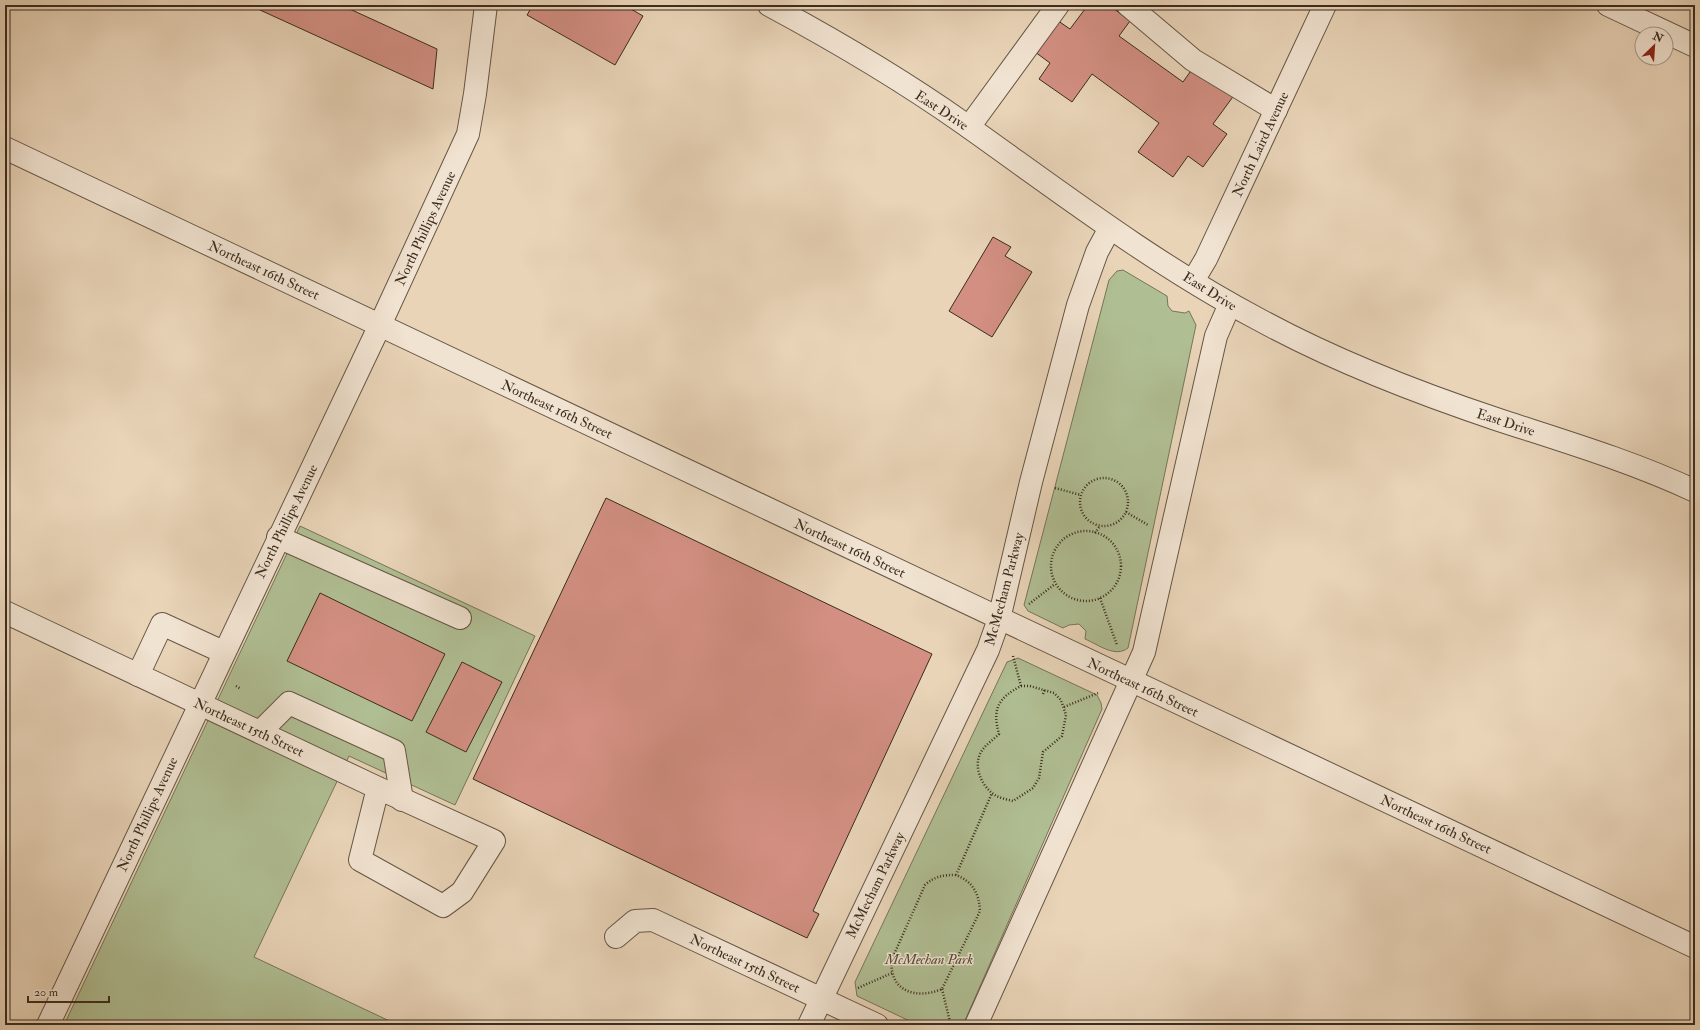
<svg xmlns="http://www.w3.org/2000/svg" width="1700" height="1030" font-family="'IM FELL Double Pica',serif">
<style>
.green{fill:#b0be93;stroke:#767559}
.building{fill:#d28f82;stroke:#3b2c1f}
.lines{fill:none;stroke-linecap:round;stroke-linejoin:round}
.minor-casing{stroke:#665645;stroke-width:24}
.path{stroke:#3b2c1f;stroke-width:2.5;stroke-dasharray:1 2;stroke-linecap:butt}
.minor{stroke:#f1e3d1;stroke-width:22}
.labels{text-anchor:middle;stroke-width:3;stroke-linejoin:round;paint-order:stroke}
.street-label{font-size:14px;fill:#3b2c1f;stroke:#f1e3d1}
.park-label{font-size:14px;font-style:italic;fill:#524936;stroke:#f1e3d1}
</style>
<rect width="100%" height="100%" fill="#e9d4b8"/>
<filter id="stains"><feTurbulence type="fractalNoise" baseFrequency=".005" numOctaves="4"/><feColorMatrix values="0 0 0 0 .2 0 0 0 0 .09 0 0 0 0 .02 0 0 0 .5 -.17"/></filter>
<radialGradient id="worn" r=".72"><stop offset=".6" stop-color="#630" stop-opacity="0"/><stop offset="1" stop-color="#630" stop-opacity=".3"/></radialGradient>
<g class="green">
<path d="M1123,270L1167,296L1168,306L1172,311L1185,313L1189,311L1196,325L1128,648C1115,658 1099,645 1085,639L1086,631L1079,624L1069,625L1063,628L1028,611L1024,605L1109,280L1117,271Z"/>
<polygon points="300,526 535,636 455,805 349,756 254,957 398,1025 64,1025"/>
<polygon points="1018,658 1097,695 1101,703 1102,709 963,1025 918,1025 857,996 855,982 1007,662"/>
</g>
<g class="building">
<polygon points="249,5 341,5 437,49 433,89"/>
<polygon points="533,5 624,5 643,16 615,65 527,15"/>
<polygon points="1088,5 1109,5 1130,21 1119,36 1183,82 1195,65 1235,94 1213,124 1227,134 1203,167 1188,156 1173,177 1138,152 1159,123 1092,74 1072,102 1039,79 1050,63 1031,49 1054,18 1070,29"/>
<polygon points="993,237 1011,247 1005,256 1032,272 992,337 949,311"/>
<polygon points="606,498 932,654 813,911 819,914 807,938 473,779"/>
<polygon points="320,593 445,654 412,721 287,661"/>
<polygon points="462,662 502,682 466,752 426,732"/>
</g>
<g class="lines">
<g class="minor-casing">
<g id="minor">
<path d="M769,5C836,41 902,80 963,123C1059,191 1154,264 1258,319C1333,360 1415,392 1496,419C1563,441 1631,461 1695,491"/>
<polyline points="1128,5 1193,60 1276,110"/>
<polyline points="1608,5 1695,46"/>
<polyline points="969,127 1058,5"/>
<polyline points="5,148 1695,947"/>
<polyline points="1193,281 1206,259 1325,5"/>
<polyline points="278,537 460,618"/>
<polyline points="5,612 378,788 494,841 462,892 443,906 360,860 378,788"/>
<polyline points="138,675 162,624 223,652"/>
<polyline points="260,732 289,703 394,751 402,800"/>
<polyline points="616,937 635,921 653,920 877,1025"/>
<polyline points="48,1025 380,325 468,134 475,94 486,5"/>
<polyline points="809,1025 988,650 999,619 1031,482 1078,305 1097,252 1110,228"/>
<polyline points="976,1025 1144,652 1216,336 1230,304"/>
</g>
</g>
<g class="path">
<circle cx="1104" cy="502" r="24"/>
<polyline points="1055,488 1081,495"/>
<polyline points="1126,512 1148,525"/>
<circle cx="1086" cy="566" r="35"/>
<polyline points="1095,533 1100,526"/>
<polyline points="1100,598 1117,645"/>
<polyline points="1029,604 1055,584"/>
<polyline points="1013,656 1021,686"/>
<polyline points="236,686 241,689"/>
<path d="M1021,686H1030L1054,693L1061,700L1066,715L1062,736L1043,752L1039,778L1033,788L1013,801C1006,799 998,798 992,793C981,784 973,766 981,752C985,745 993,740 999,734C992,709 998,698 1021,686Z"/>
<polyline points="1043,694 1045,689"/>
<polyline points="1064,707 1098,693"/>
<path d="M956,875C943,875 935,876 925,885L892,959C888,991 916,1000 942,989L980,911C979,893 973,882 956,875L992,793"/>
<polyline points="858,988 892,973"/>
<polyline points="942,989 950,1022"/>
</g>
<use href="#minor" class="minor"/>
</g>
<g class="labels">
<g class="street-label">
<text transform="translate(942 110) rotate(33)" y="5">East Drive</text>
<text transform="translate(1260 144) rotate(-65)" y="5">North Laird Avenue</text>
<text transform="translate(425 228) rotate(-65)" y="5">North Phillips Avenue</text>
<text transform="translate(264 270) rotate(25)" y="5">Northeast 16th Street</text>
<text transform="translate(1210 291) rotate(32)" y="5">East Drive</text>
<text transform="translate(557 409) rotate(25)" y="5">Northeast 16th Street</text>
<text transform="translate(1506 422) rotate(18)" y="5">East Drive</text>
<text transform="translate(286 521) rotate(-64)" y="5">North Phillips Avenue</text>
<text transform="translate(850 548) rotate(25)" y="5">Northeast 16th Street</text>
<text transform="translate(1004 589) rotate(-75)" y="5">McMecham Parkway</text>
<text transform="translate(1143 687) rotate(25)" y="5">Northeast 16th Street</text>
<text transform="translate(249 727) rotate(25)" y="5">Northeast 15th Street</text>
<text transform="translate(147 814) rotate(-65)" y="5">North Phillips Avenue</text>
<text transform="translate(1436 824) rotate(25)" y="5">Northeast 16th Street</text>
<text transform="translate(875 885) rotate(-64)" y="5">McMecham Parkway</text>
<text transform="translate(745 963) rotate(25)" y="5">Northeast 15th Street</text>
</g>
<g class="park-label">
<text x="929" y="964">McMechan Park</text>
</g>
</g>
<rect width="1700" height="1030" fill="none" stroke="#e9d4b8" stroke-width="20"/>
<rect x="6" y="6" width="1688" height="1018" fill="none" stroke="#3b2c1f" stroke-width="2"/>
<rect x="10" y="10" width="1680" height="1010" fill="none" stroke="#3b2c1f"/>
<g transform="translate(1654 46) rotate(25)"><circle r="19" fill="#f1e3d1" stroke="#a89a8a"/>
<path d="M0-3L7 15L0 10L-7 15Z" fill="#8f2418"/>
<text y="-6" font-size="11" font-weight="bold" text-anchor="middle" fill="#3b2c1f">N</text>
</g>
<path d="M28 996v6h81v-6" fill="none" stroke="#3b2c1f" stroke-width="2"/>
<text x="34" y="996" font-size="12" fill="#3b2c1f" stroke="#f1e3d1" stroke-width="3" paint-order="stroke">20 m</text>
<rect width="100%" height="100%" filter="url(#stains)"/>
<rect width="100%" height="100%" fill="url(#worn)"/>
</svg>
